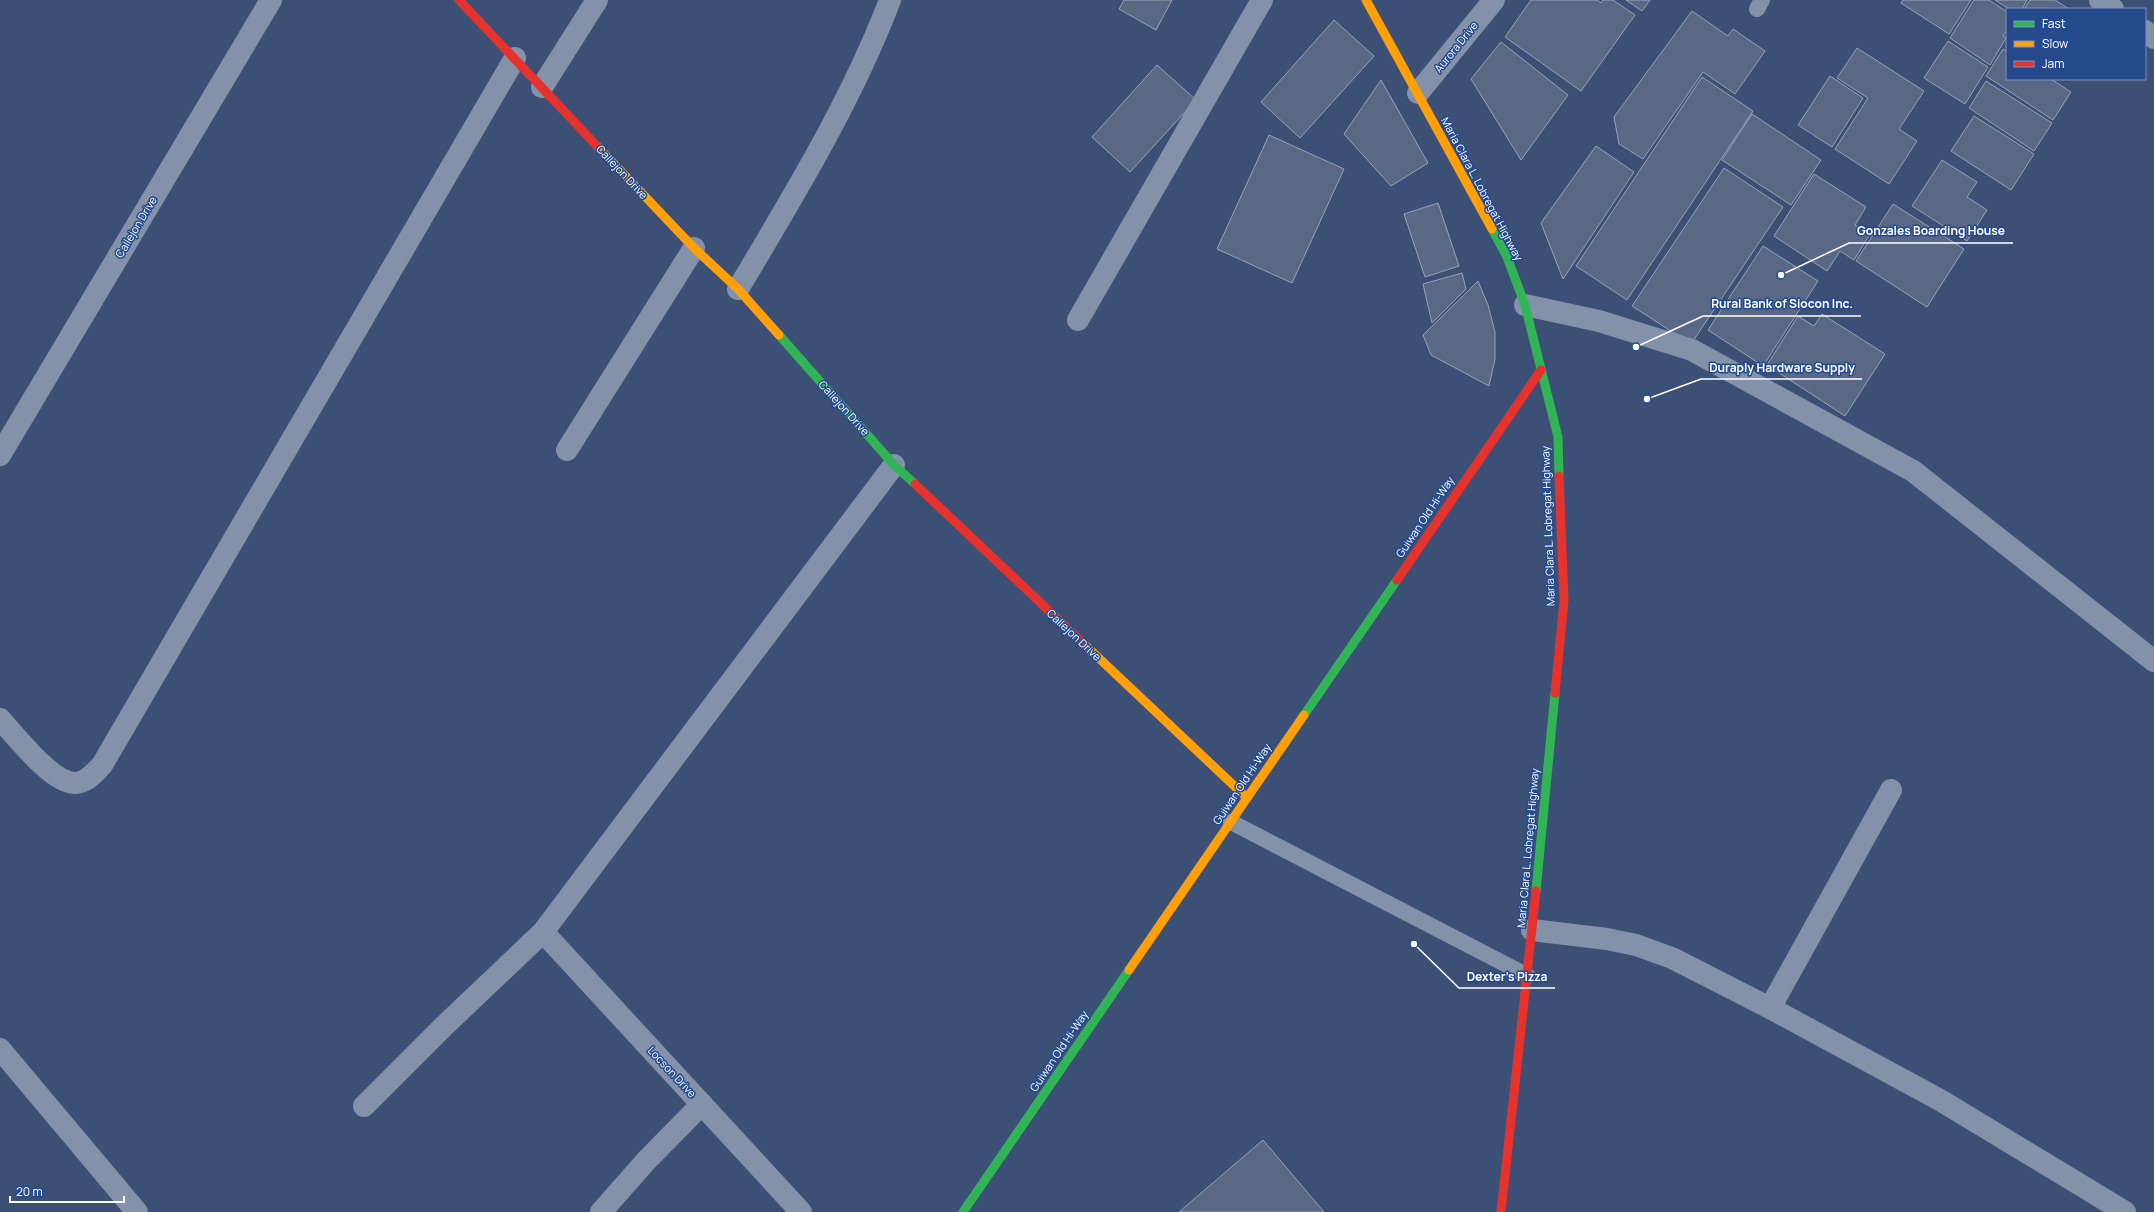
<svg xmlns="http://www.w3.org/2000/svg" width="2154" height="1212" font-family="Manrope,sans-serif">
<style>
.building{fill:#586885;stroke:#97a2b7}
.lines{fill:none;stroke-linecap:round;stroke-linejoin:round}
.lane{stroke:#8391a9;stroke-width:16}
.street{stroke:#8391a9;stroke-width:22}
.fast{stroke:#30b455;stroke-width:9}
.slow{stroke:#ff9f0a;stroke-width:9}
.jam{stroke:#e5322d;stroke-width:9}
.labels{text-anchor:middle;stroke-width:3;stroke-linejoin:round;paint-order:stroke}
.street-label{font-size:11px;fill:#fff;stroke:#244a8d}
.leader{fill:none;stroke:#fff;stroke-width:1.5}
.callout-dot{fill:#fff;stroke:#244a8d;stroke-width:1.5}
.callout-label{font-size:12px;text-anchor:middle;font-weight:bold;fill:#fff;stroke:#244a8d;stroke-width:3;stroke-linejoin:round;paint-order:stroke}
</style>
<rect width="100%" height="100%" fill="#3c5075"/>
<g class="building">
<polygon points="1124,0 1172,0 1156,30 1119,9"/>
<polygon points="1531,0 1597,0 1601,3 1603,0 1613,0 1635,15 1581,91 1505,37"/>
<polygon points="1626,0 1650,0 1642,11"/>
<polygon points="1903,0 1971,0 1949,34 1901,3"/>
<polygon points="1974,0 1989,0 2007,12 2007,30 2003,36 2006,38 1990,65 1950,38"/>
<polygon points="1995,0 2027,0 2022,9 2009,9"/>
<polygon points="2030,0 2055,0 2069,9 2024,9"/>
<polygon points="1692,11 1728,36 1733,29 1765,51 1735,94 1703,72 1643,159 1619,144 1614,117"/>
<polygon points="1334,20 1374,56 1300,138 1261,102"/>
<polygon points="1948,41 1988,67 1965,104 1924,78"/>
<polygon points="1501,42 1568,95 1521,160 1471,79"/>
<polygon points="1857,48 1924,91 1899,129 1917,141 1889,184 1835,149 1868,98 1837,78"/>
<polygon points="2003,49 2007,51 2007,79 2051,79 2071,92 2053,120 1986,76"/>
<polygon points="1157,65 1196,100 1130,172 1092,137"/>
<polygon points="1830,76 1863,98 1832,147 1798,125"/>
<polygon points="1702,77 1753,111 1627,300 1576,266"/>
<polygon points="1381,80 1428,163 1391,186 1344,134"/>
<polygon points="1986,81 2052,123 2034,151 1969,108"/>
<polygon points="1752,114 1821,160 1791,205 1722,160"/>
<polygon points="1974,116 2034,154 2011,190 1951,151"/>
<polygon points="1269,135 1344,169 1292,283 1217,249"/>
<polygon points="1596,146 1634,172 1563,279 1541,223"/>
<polygon points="1942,160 1977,182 1967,197 1987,210 1967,241 1912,206"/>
<polygon points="1724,168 1783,207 1691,344 1632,306"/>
<polygon points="1814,174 1866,207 1855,225 1870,234 1854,260 1840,251 1827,271 1774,236"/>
<polygon points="1438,203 1459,266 1425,277 1404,214"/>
<polygon points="1893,204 1964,249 1927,307 1856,261"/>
<polygon points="1763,246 1818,281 1763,366 1708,330"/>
<polygon points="1462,273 1466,289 1432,323 1423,284"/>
<polygon points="1478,281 1488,305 1495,332 1495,359 1489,386 1431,355 1423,335"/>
<polygon points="1822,314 1885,354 1845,416 1767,365 1798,316 1814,326"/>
<polygon points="1263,1140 1324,1212 1179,1212"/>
</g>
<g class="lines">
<g class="lane">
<polyline points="1757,9 1762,0"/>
<polyline points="1231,822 1528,976"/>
</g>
<g class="street">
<polyline points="2100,0 2113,9"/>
<polyline points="2145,31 2154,38"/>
<polyline points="542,87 597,0"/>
<polyline points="1418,93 1494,0"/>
<path d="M738,289C794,195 851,102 890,0"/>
<polyline points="1525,305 1599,321 1692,350 1913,471 2154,661"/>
<polyline points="1078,320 1262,0"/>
<polyline points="567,450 694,248"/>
<polyline points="0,455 271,0"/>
<path d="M0,719C16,736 51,782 74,783C86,784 95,772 102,765L515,58"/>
<polyline points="1532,930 1607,939 1636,945 1672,958 1770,1008 1940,1100 2125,1212"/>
<polyline points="543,932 801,1212"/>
<polyline points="1770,1008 1891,790"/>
<polyline points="0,1049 137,1212"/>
<polyline points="364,1106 443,1027 543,932 894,465"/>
<polyline points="601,1212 646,1161 702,1104"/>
</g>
<g class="fast">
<polyline points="1492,229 1507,257 1525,305 1558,437 1559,476"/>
<polyline points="779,335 894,465 915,484"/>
<polyline points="1304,715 1397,580"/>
<polyline points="1536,891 1555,693"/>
<polyline points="963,1212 1129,970"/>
</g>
<g class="slow">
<polyline points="1366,0 1492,229"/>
<polyline points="597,146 694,248 738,289 779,335"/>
<polyline points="1085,645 1247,798"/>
<polyline points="1129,970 1304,715"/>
</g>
<g class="jam">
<polyline points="459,0 597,146"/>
<polyline points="915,484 1085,645"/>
<polyline points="1397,580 1541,370"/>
<polyline points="1555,693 1564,600 1559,476"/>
<polyline points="1501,1212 1536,891"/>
</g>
</g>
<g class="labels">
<g class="street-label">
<text transform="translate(1456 47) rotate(-51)" y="4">Aurora Drive</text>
<text transform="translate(622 172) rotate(47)" y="4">Callejon Drive</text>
<text transform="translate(1482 189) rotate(62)" y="4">Maria Clara L. Lobregat Highway</text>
<text transform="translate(136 227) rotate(-59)" y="4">Callejon Drive</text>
<text transform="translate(844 408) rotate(48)" y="4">Callejon Drive</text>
<text transform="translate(1425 517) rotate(-56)" y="4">Guiwan Old Hi-Way</text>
<text transform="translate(1548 526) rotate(-92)" y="4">Maria Clara L. Lobregat Highway</text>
<text transform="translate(1074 635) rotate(43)" y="4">Callejon Drive</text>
<text transform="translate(1242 784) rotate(-56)" y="4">Guiwan Old Hi-Way</text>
<text transform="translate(1528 848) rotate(-85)" y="4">Maria Clara L. Lobregat Highway</text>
<text transform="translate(1059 1051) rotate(-56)" y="4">Guiwan Old Hi-Way</text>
<text transform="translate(672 1072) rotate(47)" y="4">Locson Drive</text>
</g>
</g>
<path class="leader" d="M1781 275L1849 243H2013M1636 347L1703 316H1861M1647 399L1701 379H1862M1414 944L1459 988H1555"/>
<g class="callout-dot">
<circle cx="1781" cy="275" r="4"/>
<circle cx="1636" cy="347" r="4"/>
<circle cx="1647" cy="399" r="4"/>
<circle cx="1414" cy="944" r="4"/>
</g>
<g class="callout-label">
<text x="1931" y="235">Gonzales Boarding House</text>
<text x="1782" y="308">Rural Bank of Siocon Inc.</text>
<text x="1782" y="372">Duraply Hardware Supply</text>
<text x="1507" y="981">Dexter's Pizza</text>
</g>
<rect x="2006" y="8" width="140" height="72" fill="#244a8d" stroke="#7c92bb"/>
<rect x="2014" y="21" width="20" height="6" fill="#30b455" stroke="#7c92bb"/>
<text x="2042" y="28" font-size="12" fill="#ffffff">Fast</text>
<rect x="2014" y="41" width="20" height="6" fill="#ff9f0a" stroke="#7c92bb"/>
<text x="2042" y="48" font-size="12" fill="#ffffff">Slow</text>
<rect x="2014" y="61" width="20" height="6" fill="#e5322d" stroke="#7c92bb"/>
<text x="2042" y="68" font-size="12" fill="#ffffff">Jam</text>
<path d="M10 1196v6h114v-6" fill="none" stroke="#ffffff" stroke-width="2"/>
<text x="16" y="1196" font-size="12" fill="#ffffff" stroke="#244a8d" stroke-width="3" paint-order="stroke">20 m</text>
</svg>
